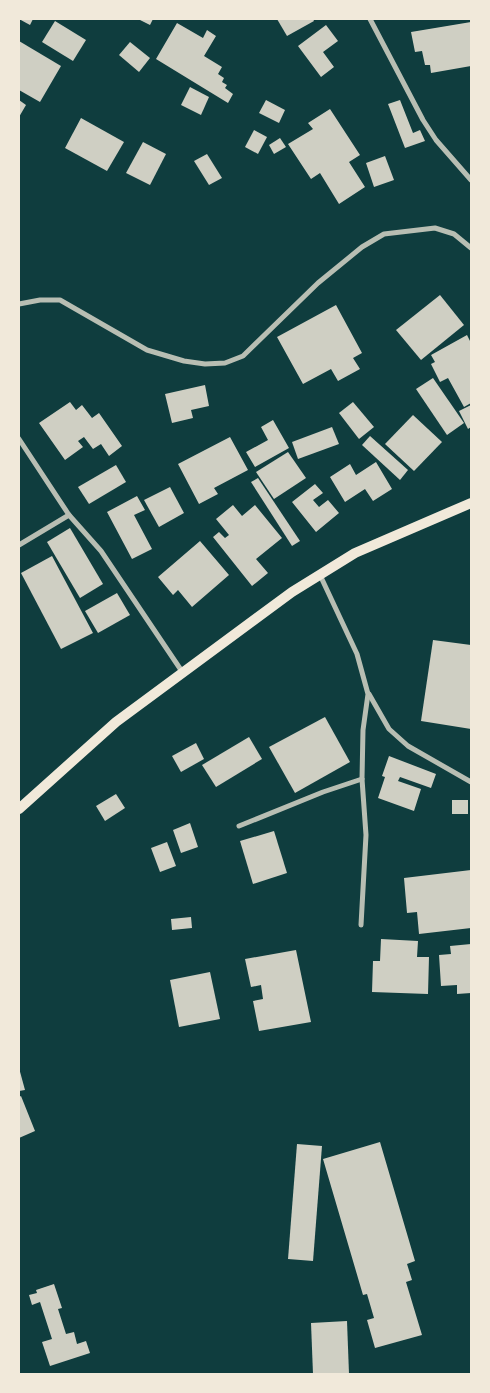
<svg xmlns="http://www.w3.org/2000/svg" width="490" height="1393" font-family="Manrope,sans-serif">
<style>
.building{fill:#cfcfc3}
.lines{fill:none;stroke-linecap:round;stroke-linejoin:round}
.minor{stroke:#b8beb3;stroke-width:5}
.secondary{stroke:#f1e9da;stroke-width:10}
</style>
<rect width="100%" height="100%" fill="#0f3d3e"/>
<g class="building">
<polygon points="19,19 33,19 30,25"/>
<polygon points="138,19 153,19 150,25"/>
<polygon points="277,19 313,19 314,21 287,36"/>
<polygon points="55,21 86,40 73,61 42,42"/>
<polygon points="471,22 471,66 431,73 430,65 425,65 422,51 415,52 411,32"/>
<polygon points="177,23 203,38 207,30 216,36 204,56 222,67 218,74 224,78 222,82 227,85 225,88 233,94 228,103 156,59"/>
<polygon points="326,25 338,41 323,52 334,67 321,77 298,46"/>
<polygon points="19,41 61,66 40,102 19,90"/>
<polygon points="130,42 150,58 139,72 119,55"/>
<polygon points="190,87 209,97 201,115 181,105"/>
<polygon points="19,100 26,105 19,117"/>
<polygon points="266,100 285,110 279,123 259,113"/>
<polygon points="400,100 413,133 420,130 425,141 405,148 388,104"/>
<polygon points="330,109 360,155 349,162 365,187 339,204 320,173 311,179 288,144 313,129 308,123"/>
<polygon points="81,118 124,142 107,171 65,148"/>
<polygon points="254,130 267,137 258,154 245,147"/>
<polygon points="280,138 286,147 274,154 269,145"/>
<polygon points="143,142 166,154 150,185 126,173"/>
<polygon points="207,154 222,178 209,185 194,161"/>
<polygon points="385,156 394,180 374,187 366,163"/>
<polygon points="440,295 464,325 421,360 396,330"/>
<polygon points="336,305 362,353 353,358 360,369 338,381 331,369 303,384 277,337"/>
<polygon points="467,335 471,343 471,403 464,407 448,378 440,382 431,364 435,362 431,355"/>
<polygon points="433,378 464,423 447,435 416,389"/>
<polygon points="205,385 209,406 191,410 193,418 172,423 165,394"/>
<polygon points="70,402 76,410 82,405 92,418 99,413 122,446 109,456 101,444 93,449 84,437 78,441 83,447 65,460 39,423"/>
<polygon points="353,402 374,427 359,439 339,413"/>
<polygon points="471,405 471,427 468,429 459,411"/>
<polygon points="413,415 442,442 414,471 385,444"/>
<polygon points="273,420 289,448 255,467 246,452 268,440 261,427"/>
<polygon points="332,427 339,444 298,459 292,442"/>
<polygon points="370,436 408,470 400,480 362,445"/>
<polygon points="230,437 248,470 214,488 218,494 199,504 178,464"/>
<polygon points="288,452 306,478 274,499 256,472"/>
<polygon points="376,462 392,489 373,501 365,489 345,502 330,477 350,464 356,475"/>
<polygon points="116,465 126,482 89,504 78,487"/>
<polygon points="258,478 300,541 292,546 251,482"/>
<polygon points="315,484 323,493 313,500 319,507 328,500 339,513 316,532 292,502"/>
<polygon points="170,487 184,513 159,527 144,500"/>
<polygon points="137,496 145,510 134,515 152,549 132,559 107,512"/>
<polygon points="233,505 242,516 255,505 282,538 256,559 268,573 252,586 213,537 219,532 225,538 229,535 216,519"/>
<polygon points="70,528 103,584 80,598 47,542"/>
<polygon points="200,541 229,575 192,607 178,590 173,595 158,577"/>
<polygon points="52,556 93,633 61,649 21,573"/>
<polygon points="117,593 130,615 98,633 85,611"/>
<polygon points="433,640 471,645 471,729 421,721"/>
<polygon points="325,717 350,762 295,793 269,747"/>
<polygon points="249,737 262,759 216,787 202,765"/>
<polygon points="196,743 204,759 181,772 172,756"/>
<polygon points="389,756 436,774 431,788 400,777 398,781 421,789 414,811 378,798 385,777 382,776"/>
<polygon points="116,794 125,808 105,821 96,806"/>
<rect x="452" y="800" width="16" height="14"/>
<polygon points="190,823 198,847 181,853 173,830"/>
<polygon points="274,831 287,873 253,884 240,841"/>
<polygon points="167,842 176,866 160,872 151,848"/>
<polygon points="471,870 471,928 419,934 417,912 407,913 404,878"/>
<polygon points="191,917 192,928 172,930 171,919"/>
<polygon points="381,939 418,941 417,957 429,957 428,994 372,992 373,961 380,961"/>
<polygon points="471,944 471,993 457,994 457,985 441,986 439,955 451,954 450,946"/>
<polygon points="296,950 311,1022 259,1031 253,1001 263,999 261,985 251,987 245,959"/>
<polygon points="210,972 220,1019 179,1027 170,980"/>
<polygon points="19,1068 25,1090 19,1091"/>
<polygon points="21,1096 35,1131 19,1138 19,1097"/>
<polygon points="380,1142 415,1261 407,1264 412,1280 406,1282 422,1335 375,1348 367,1320 374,1318 367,1294 363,1295 323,1159"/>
<polygon points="297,1144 322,1146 313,1261 288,1259"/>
<polygon points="54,1284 62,1308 58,1309 66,1334 74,1332 77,1344 86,1341 90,1353 50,1366 42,1342 52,1339 40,1302 32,1305 29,1295 37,1293 36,1290"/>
<polygon points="347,1321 349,1374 313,1374 311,1323"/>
</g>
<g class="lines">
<g class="minor">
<polyline points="370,19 423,120 436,140 471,180"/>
<polyline points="19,304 40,300 60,300 147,350 184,361 205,364 225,363 243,356 318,283 362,247 384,234 435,228 454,234 471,248"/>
<polyline points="19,439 69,515 101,551 183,673"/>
<polyline points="19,545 69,515"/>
<polyline points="320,575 357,654 368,694 363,730 362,779 366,835 361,925"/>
<polyline points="369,694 389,729 408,746 471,782"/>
<polyline points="239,826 323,792 362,779"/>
</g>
<polyline class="secondary" points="19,809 116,722 292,592 355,553 471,503"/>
</g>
<rect width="490" height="1393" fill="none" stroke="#f1e9da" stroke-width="40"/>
</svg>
